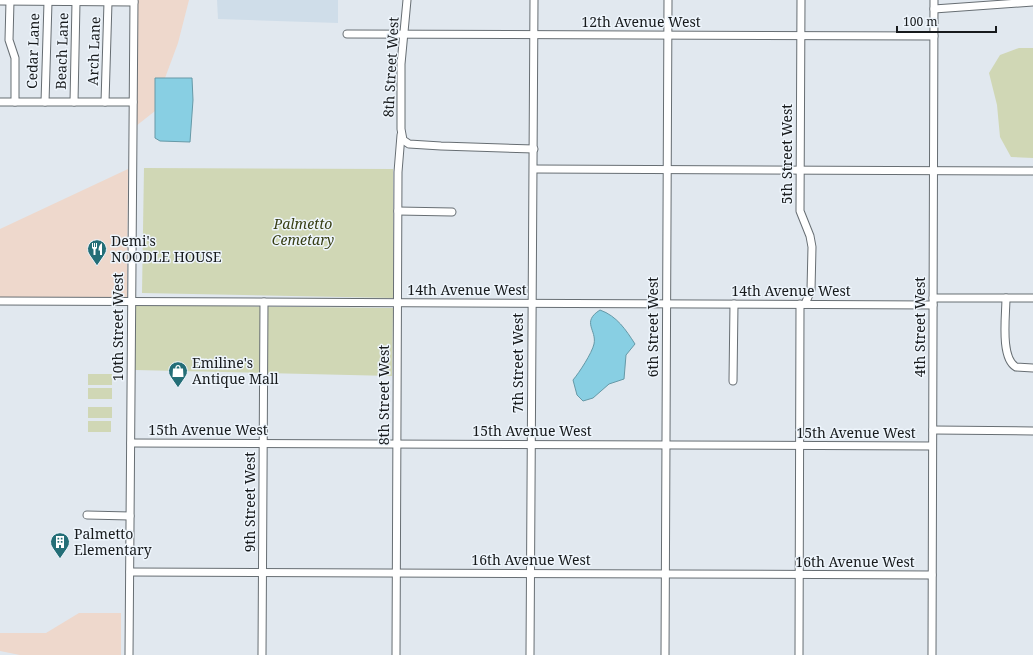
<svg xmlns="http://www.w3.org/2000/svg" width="1033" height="655" font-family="'Noto Serif',serif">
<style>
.commercial{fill:#eed8cc}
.built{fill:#cfdde9}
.green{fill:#d0d7b5}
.water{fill:#88cfe3;stroke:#6699a7}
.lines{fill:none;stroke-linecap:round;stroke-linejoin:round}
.minor-casing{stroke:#676e73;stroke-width:9}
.minor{stroke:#fff;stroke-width:7}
.labels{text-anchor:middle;stroke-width:3;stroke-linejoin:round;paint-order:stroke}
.street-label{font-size:14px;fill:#171a1c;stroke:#eef5fc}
.park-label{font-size:14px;font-style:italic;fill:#363d12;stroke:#eef5fc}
.poi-label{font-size:14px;fill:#171a1c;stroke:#eef5fc;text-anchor:start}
</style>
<rect width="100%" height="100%" fill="#e1e8ef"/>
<g class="commercial">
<polygon points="137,0 189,0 178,43 165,78 155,78 155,111 136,126"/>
<polygon points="128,169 127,298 0,298 0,229"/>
<polygon points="79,613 121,613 121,655 20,655 0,651 0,633 46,633"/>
</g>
<polygon class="built" points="217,0 338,0 338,23 218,19"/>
<g class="green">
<polygon points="1019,48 1033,48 1033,158 1011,157 1000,137 997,105 989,73 1000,55"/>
<polygon points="144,168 393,169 393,298 142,293"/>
<polygon points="135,305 393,308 392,376 135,370"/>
<rect x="88" y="374" width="24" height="11"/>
<rect x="88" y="388" width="24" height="11"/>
<rect x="88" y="407" width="24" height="11"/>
<rect x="88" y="421" width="23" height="11"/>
</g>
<g class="water">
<polygon points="155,78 192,78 193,100 190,142 160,141 155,138"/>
<path d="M600,310C617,316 626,330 635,344L626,355L624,379L609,384L593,398L583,401L577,395L573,380C579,373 592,353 594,344C597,330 581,322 600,310Z"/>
</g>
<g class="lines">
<g class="minor-casing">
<g id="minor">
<polyline points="407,0 401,64 401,129 403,140 409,144 441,146 534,149"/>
<polyline points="801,0 800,211 810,236 812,247 811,290 805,304"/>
<polyline points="0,1 134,2"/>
<polyline points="10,1 9,40 15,58 15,102"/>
<polyline points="934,9 1033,2"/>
<polyline points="347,34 934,36"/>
<polyline points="0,102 133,102"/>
<polyline points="45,102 48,2"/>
<polyline points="74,102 76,2"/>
<polyline points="105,102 108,2"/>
<polyline points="534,169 1033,171"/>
<polyline points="398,211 452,212"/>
<polyline points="933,298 1033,298"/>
<path d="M1006,298C1006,315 1000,358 1016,367L1033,368"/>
<polyline points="0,301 933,305"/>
<polyline points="733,381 734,304"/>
<polyline points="933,430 1033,431"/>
<polyline points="131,443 932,446"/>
<polyline points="87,515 130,516"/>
<polyline points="130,572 932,575"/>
<polyline points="129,655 134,0"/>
<polyline points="262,655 264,302"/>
<polyline points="396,655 398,172 401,135"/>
<polyline points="530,655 534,0"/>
<polyline points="665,655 668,0"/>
<polyline points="799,655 800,304"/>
<polyline points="932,655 934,0"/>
</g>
</g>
<use href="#minor" class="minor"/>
</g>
<defs>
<g id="restaurant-pin" transform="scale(1)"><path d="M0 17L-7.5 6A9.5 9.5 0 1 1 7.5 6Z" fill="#246e77" stroke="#eef5fc"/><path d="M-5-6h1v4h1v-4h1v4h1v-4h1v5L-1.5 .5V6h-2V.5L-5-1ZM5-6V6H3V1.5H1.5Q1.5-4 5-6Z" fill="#fff"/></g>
<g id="shop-pin" transform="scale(1)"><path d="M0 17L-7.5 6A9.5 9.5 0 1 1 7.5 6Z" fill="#246e77" stroke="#eef5fc"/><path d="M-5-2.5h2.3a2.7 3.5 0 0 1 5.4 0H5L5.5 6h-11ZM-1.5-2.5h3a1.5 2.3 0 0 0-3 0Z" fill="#fff"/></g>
<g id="building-pin" transform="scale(1)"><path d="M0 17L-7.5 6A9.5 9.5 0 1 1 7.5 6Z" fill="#246e77" stroke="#eef5fc"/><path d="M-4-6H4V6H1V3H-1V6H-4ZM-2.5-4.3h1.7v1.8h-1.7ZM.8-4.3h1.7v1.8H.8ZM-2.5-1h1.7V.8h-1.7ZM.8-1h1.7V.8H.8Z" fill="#fff"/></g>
</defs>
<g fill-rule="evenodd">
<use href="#restaurant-pin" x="97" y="249"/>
<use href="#shop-pin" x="178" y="371"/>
<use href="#building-pin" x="60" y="542"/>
</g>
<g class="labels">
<g class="street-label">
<text x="641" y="27">12th Avenue West</text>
<text transform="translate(33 51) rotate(-88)" y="5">Cedar Lane</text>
<text transform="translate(62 51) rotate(-88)" y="5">Beach Lane</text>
<text transform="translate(94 51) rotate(-88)" y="5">Arch Lane</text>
<text transform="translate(391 67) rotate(-87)" y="5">8th Street West</text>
<text transform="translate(787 154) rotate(-90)" y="5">5th Street West</text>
<text x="467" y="295">14th Avenue West</text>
<text x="791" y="296">14th Avenue West</text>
<text transform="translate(118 327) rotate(-90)" y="5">10th Street West</text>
<text transform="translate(653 327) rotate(-90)" y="5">6th Street West</text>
<text transform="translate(920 327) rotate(-90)" y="5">4th Street West</text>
<text transform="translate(518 363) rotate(-90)" y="5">7th Street West</text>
<text transform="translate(384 395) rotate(-90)" y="5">8th Street West</text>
<text x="208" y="435">15th Avenue West</text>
<text x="532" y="436">15th Avenue West</text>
<text x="856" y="438">15th Avenue West</text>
<text transform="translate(250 502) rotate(-90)" y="5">9th Street West</text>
<text x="531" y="565">16th Avenue West</text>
<text x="855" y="567">16th Avenue West</text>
</g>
<g class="park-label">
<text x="303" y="229">Palmetto<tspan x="303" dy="16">Cemetary</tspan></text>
</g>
<g class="poi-label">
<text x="111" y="246">Demi's<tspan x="111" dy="16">NOODLE HOUSE</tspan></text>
<text x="192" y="368">Emiline's<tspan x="192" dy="16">Antique Mall</tspan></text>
<text x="74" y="539">Palmetto<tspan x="74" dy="16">Elementary</tspan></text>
</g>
</g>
<path d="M897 26v6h99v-6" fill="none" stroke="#171a1c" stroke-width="2"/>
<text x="903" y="26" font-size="12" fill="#171a1c" stroke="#eef5fc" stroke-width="3" paint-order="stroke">100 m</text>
</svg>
